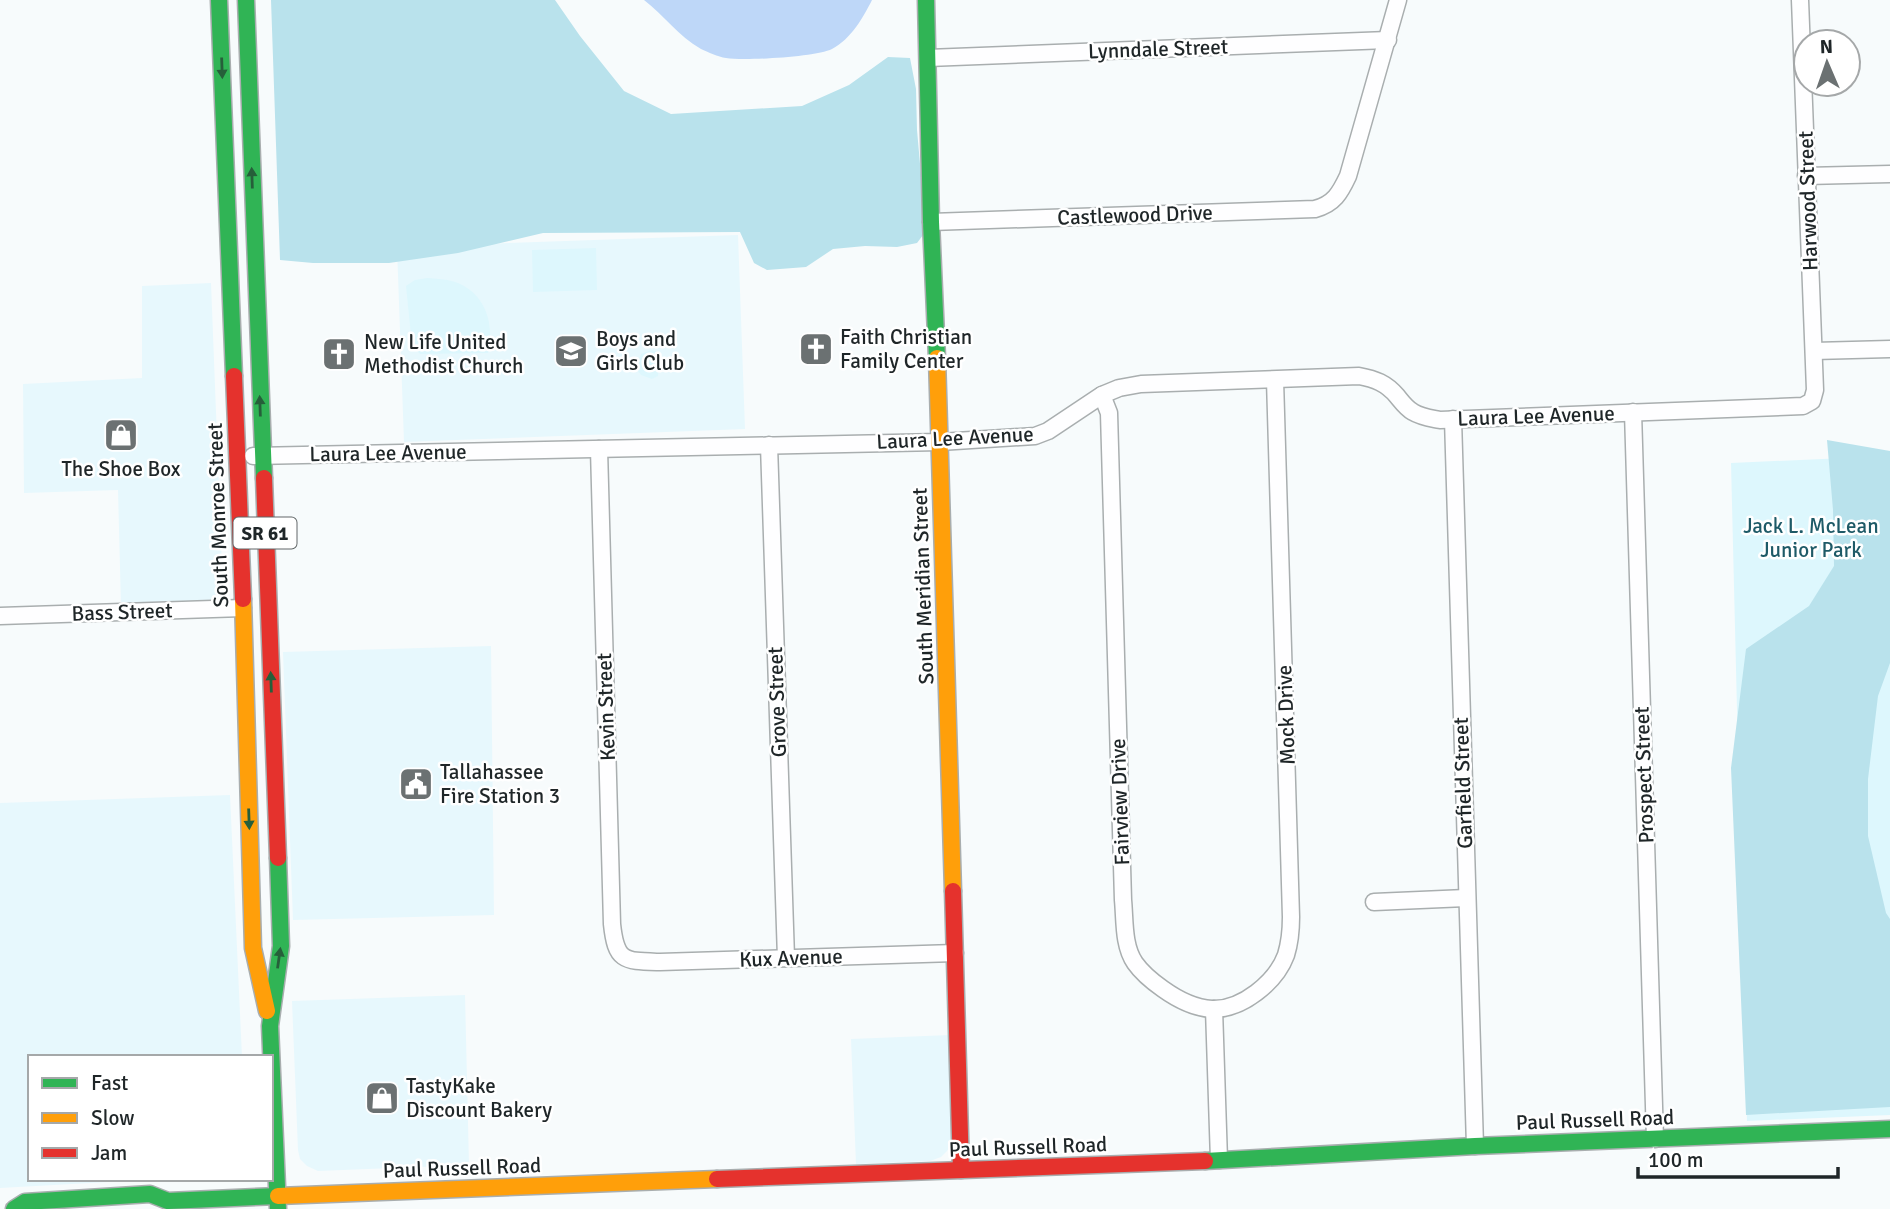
<svg xmlns="http://www.w3.org/2000/svg" width="1890" height="1209" font-family="Signika,sans-serif">
<style>
.built{fill:#e7f8fd}
.green{fill:#ddf7fd}
.forest{fill:#b9e2ec}
.water{fill:#bed7f8}
.lines{fill:none;stroke-linecap:round;stroke-linejoin:round}
.street-casing{stroke:#a9aeaf;stroke-width:19}
.fast-casing{stroke:#a9aeaf;stroke-width:19}
.slow-casing{stroke:#a9aeaf;stroke-width:19}
.jam-casing{stroke:#a9aeaf;stroke-width:19}
.street{stroke:#fefeff;stroke-width:16}
.fast{stroke:#30b455;stroke-width:16}
.slow{stroke:#ff9f0a;stroke-width:16}
.jam{stroke:#e5322d;stroke-width:16}
.oneway{fill:#265f3a}
.labels{text-anchor:middle;stroke-width:5;stroke-linejoin:round;paint-order:stroke}
.shield{fill:#fff;stroke:#626768;stroke-width:2}
.shield-label{font-size:19px;font-weight:bold;fill:#1f2628}
.street-label{font-size:21px;fill:#1f2628;stroke:#fff}
.poi-label{font-size:21px;fill:#1f2628;stroke:#fff;text-anchor:start}
.park-label{font-size:21px;fill:#1e5a67;stroke:#fff}
</style>
<rect width="100%" height="100%" fill="#f7fbfc"/>
<g class="built">
<polygon points="738,235 745,429 404,442 397,247"/>
<polygon points="211,283 223,593 218,597 210,600 121,606 118,490 24,493 23,384 142,378 142,286"/>
<polygon points="491,646 494,915 293,920 283,652"/>
<polygon points="230,795 242,1057 30,1057 30,1179 162,1179 0,1188 0,803"/>
<polygon points="465,995 469,1165 318,1171 307,1166 300,1159 298,1150 292,1001"/>
<polygon points="950,1035 951,1144 947,1151 941,1157 930,1161 856,1164 851,1039"/>
</g>
<g class="green">
<polygon points="596,248 597,290 533,292 532,250"/>
<path d="M427,278C439,279 453,279 464,286C488,300 494,328 488,353L420,354L412,345L406,286L415,280Z"/>
<polygon points="652,350 657,352 659,360 658,376 652,379 641,375 635,367 641,354"/>
<polygon points="1890,456 1890,1115 1747,1121 1731,463"/>
</g>
<g class="forest">
<polygon points="271,0 555,0 580,36 624,91 671,114 802,106 849,85 888,57 910,58 916,89 917,130 926,231 917,243 897,247 865,246 833,249 806,267 767,270 754,263 740,232 543,233 458,253 389,263 313,263 280,260"/>
<polygon points="1827,440 1890,451 1890,663 1878,696 1868,779 1868,836 1886,913 1890,919 1890,1107 1746,1115 1731,768 1746,649 1809,606 1834,566 1833,510"/>
</g>
<path class="water" d="M644,0H872C863,18 851,39 832,49C816,57 744,61 726,58C718,57 708,52 701,49C678,36 664,15 644,0Z"/>
<g class="lines">
<g class="street-casing">
<g id="street">
<polyline points="928,58 1388,40"/>
<polyline points="1806,176 1890,174"/>
<path d="M931,222L1315,209C1334,204 1340,193 1348,176L1398,0"/>
<polyline points="1814,351 1890,349"/>
<path d="M1102,395L1109,413L1123,900C1125,920 1123,946 1135,963C1142,973 1153,982 1163,989C1177,999 1193,1008 1212,1009C1242,1010 1276,982 1286,955C1290,942 1291,930 1291,917L1275,380"/>
<polyline points="1633,412 1655,1139"/>
<polyline points="1453,419 1475,1146"/>
<polyline points="769,445 786,958"/>
<path d="M599,449L612,924C616,962 624,961 660,962L955,953"/>
<path d="M253,456L940,442L1035,436L1048,431L1102,395L1119,388L1141,384L1359,376C1375,379 1386,383 1397,396C1402,402 1406,408 1413,412C1421,417 1430,418 1440,420L1803,406L1812,401L1815,390L1800,0"/>
<polyline points="0,616 243,608"/>
<polyline points="1374,902 1466,898"/>
<polyline points="1214,1009 1219,1160"/>
</g>
</g>
<g class="fast-casing">
<g id="fast">
<polyline points="219,0 234,376"/>
<polyline points="246,0 264,478"/>
<polyline points="926,0 931,222 937,358"/>
<polyline points="278,858 281,946 270,1026 278,1209"/>
<polyline points="1205,1161 1475,1146 1890,1129"/>
<polyline points="14,1209 25,1202 150,1194 168,1201 278,1196"/>
</g>
</g>
<g class="slow-casing">
<g id="slow">
<polyline points="937,358 953,891"/>
<polyline points="243,599 253,948 267,1011"/>
<polyline points="278,1196 717,1179"/>
</g>
</g>
<g class="jam-casing">
<g id="jam">
<polyline points="234,376 243,599"/>
<polyline points="264,478 278,858"/>
<polyline points="953,891 961,1170"/>
<polyline points="717,1179 1205,1161"/>
</g>
</g>
<use href="#street" class="street"/>
<use href="#fast" class="fast"/>
<use href="#slow" class="slow"/>
<use href="#jam" class="jam"/>
</g>
<defs><path id="oneway-solid" d="M-6-.8H1V-3.2L6.5 0L1 3.2V.8H-6Z" transform="scale(1.75)"/></defs>
<g class="oneway">
<use href="#oneway-solid" transform="translate(222 68) rotate(88)"/>
<use href="#oneway-solid" transform="translate(252 178) rotate(-92)"/>
<use href="#oneway-solid" transform="translate(260 406) rotate(-92)"/>
<use href="#oneway-solid" transform="translate(271 682) rotate(-92)"/>
<use href="#oneway-solid" transform="translate(249 819) rotate(88)"/>
<use href="#oneway-solid" transform="translate(279 958) rotate(-82)"/>
</g>
<defs>
<g id="church-square" transform="scale(1.75)"><rect x="-9" y="-9" width="18" height="18" rx="4" fill="#6b7172" stroke="#fff"/><path d="M-1.2-6h2.4v3.5h3.3v2.4h-3.3V6h-2.4V-.1h-3.3v-2.4h3.3Z" fill="#fff"/></g>
<g id="school-square" transform="scale(1.75)"><rect x="-9" y="-9" width="18" height="18" rx="4" fill="#6b7172" stroke="#fff"/><path d="M0-5L7-2L0 1L-7-2ZM-4 1L0 2.5L4 1V4Q0 6-4 4Z" fill="#fff"/></g>
<g id="shop-square" transform="scale(1.75)"><rect x="-9" y="-9" width="18" height="18" rx="4" fill="#6b7172" stroke="#fff"/><path d="M-5-2.5h2.3a2.7 3.5 0 0 1 5.4 0H5L5.5 6h-11ZM-1.5-2.5h3a1.5 2.3 0 0 0-3 0Z" fill="#fff"/></g>
<g id="civic-square" transform="scale(1.75)"><rect x="-9" y="-9" width="18" height="18" rx="4" fill="#6b7172" stroke="#fff"/><path d="M-.6-6.5H3V-4.5H.6V-3L4-1V1h2V6H-6V1h2V-1L-.6-3ZM-1.2 2.5V6h2.4V2.5Z" fill="#fff"/></g>
</defs>
<g fill-rule="evenodd">
<use href="#church-square" x="816" y="349"/>
<use href="#school-square" x="571" y="351"/>
<use href="#church-square" x="339" y="354"/>
<use href="#shop-square" x="121" y="435"/>
<use href="#civic-square" x="416" y="784"/>
<use href="#shop-square" x="382" y="1098"/>
</g>
<g class="labels">
<rect class="shield" x="233.5" y="517.5" width="63" height="31" rx="5"/>
<g class="shield-label">
<text x="265" y="540">SR 61</text>
</g>
<g class="street-label">
<text transform="translate(1158 49) rotate(-2)" y="7">Lynndale Street</text>
<text transform="translate(1808 201) rotate(-92)" y="7">Harwood Street</text>
<text transform="translate(1135 215) rotate(-2)" y="7">Castlewood Drive</text>
<text transform="translate(1536 416) rotate(-2)" y="7">Laura Lee Avenue</text>
<text transform="translate(955 438) rotate(-3)" y="7">Laura Lee Avenue</text>
<text transform="translate(388 453) rotate(-1)" y="7">Laura Lee Avenue</text>
<text transform="translate(218 515) rotate(-92)" y="7">South Monroe Street</text>
<text transform="translate(923 586) rotate(-92)" y="7">South Meridian Street</text>
<text transform="translate(122 612) rotate(-2)" y="7">Bass Street</text>
<text transform="translate(777 702) rotate(-92)" y="7">Grove Street</text>
<text transform="translate(606 707) rotate(-92)" y="7">Kevin Street</text>
<text transform="translate(1286 715) rotate(-92)" y="7">Mock Drive</text>
<text transform="translate(1644 775) rotate(-92)" y="7">Prospect Street</text>
<text transform="translate(1463 783) rotate(-92)" y="7">Garfield Street</text>
<text transform="translate(1120 802) rotate(-92)" y="7">Fairview Drive</text>
<text transform="translate(791 958) rotate(-2)" y="7">Kux Avenue</text>
<text transform="translate(1595 1120) rotate(-2)" y="7">Paul Russell Road</text>
<text transform="translate(1028 1147) rotate(-2)" y="7">Paul Russell Road</text>
<text transform="translate(462 1168) rotate(-2)" y="7">Paul Russell Road</text>
</g>
<g class="poi-label">
<text x="840" y="344">Faith Christian<tspan x="840" dy="24">Family Center</tspan></text>
<text x="596" y="346">Boys and<tspan x="596" dy="24">Girls Club</tspan></text>
<text x="364" y="349">New Life United<tspan x="364" dy="24">Methodist Church</tspan></text>
<text x="121" y="476" text-anchor="middle">The Shoe Box</text>
<text x="440" y="779">Tallahassee<tspan x="440" dy="24">Fire Station 3</tspan></text>
<text x="406" y="1093">TastyKake<tspan x="406" dy="24">Discount Bakery</tspan></text>
</g>
<g class="park-label">
<text x="1811" y="533">Jack L. McLean<tspan x="1811" dy="24">Junior Park</tspan></text>
</g>
</g>
<rect x="28" y="1055" width="245" height="126" fill="#ffffff" stroke="#a5a8a9" stroke-width="2"/>
<rect x="42" y="1078" width="35" height="10" fill="#30b455" stroke="#a5a8a9" stroke-width="2"/>
<text x="91" y="1090" font-size="21" fill="#1f2628">Fast</text>
<rect x="42" y="1113" width="35" height="10" fill="#ff9f0a" stroke="#a5a8a9" stroke-width="2"/>
<text x="91" y="1125" font-size="21" fill="#1f2628">Slow</text>
<rect x="42" y="1148" width="35" height="10" fill="#e5322d" stroke="#a5a8a9" stroke-width="2"/>
<text x="91" y="1160" font-size="21" fill="#1f2628">Jam</text>
<g transform="translate(1827 63) rotate(358)"><circle r="33" fill="#ffffff" stroke="#a5a8a9" stroke-width="2"/>
<path d="M0-5L12 26L0 18L-12 26Z" fill="#6b7172"/>
<text y="-10" font-size="19" font-weight="bold" text-anchor="middle" fill="#1f2628">N</text>
</g>
<path d="M1638 1167v10h200v-10" fill="none" stroke="#1f2628" stroke-width="3.5"/>
<text x="1648" y="1167" font-size="21" fill="#1f2628" stroke="#ffffff" stroke-width="5" paint-order="stroke">100 m</text>
</svg>
